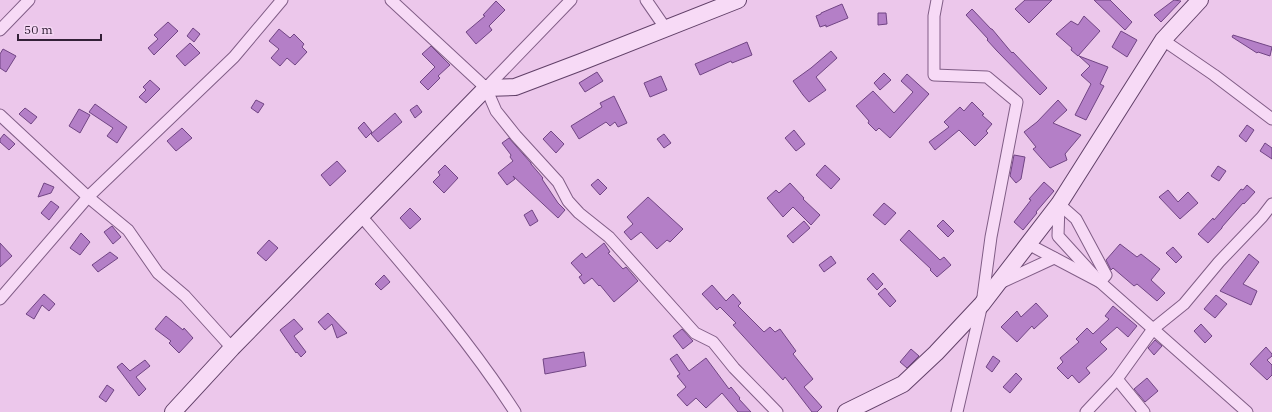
<svg xmlns="http://www.w3.org/2000/svg" width="1272" height="412" font-family="'IBM Plex Serif',serif">
<style>
.building{fill:#b47fc7;stroke:#714584}
.lines{fill:none;stroke-linecap:round;stroke-linejoin:round}
.street-casing{stroke:#805d86;stroke-width:13}
.secondary-casing{stroke:#614068;stroke-width:18}
.street{stroke:#f7daf6;stroke-width:11}
.secondary{stroke:#f7daf6;stroke-width:16}
</style>
<rect width="100%" height="100%" fill="#ecc7eb"/>
<g class="building">
<polygon points="1025,0 1052,0 1029,23 1015,9"/>
<polygon points="1094,0 1110,0 1132,22 1125,30"/>
<polygon points="1174,0 1181,1 1161,22 1154,15"/>
<polygon points="496,1 505,10 489,26 492,30 476,44 466,32 485,16 483,15"/>
<polygon points="842,4 848,18 826,27 826,25 820,27 816,16 821,14 821,13"/>
<polygon points="972,9 991,29 992,29 1012,53 1013,52 1047,88 1040,95 997,51 987,40 988,39 966,15"/>
<polygon points="878,13 886,13 887,24 878,25"/>
<polygon points="1084,16 1100,31 1078,56 1071,50 1072,48 1056,34 1071,21 1078,25"/>
<polygon points="168,22 178,31 154,55 148,48 158,39 154,35"/>
<polygon points="193,28 200,34 194,42 187,36"/>
<polygon points="279,29 290,38 294,34 304,44 302,47 307,52 295,65 287,58 280,66 271,58 279,49 269,41"/>
<polygon points="1121,31 1137,40 1127,57 1112,47"/>
<polygon points="1233,35 1272,47 1270,56 1258,52 1257,53 1232,37"/>
<polygon points="747,42 752,55 732,63 731,61 700,75 695,64"/>
<polygon points="190,43 200,53 185,66 176,56"/>
<polygon points="431,46 450,65 438,76 440,78 428,90 420,82 435,67 422,54"/>
<polygon points="3,49 16,56 6,72 0,68 0,54"/>
<polygon points="831,51 837,58 816,77 826,90 809,102 803,95 793,81 811,68"/>
<polygon points="1079,56 1108,67 1100,84 1104,86 1086,120 1075,115 1091,84 1081,75 1090,66"/>
<polygon points="597,72 603,81 585,92 579,83"/>
<polygon points="884,73 891,80 880,90 874,83"/>
<polygon points="907,74 929,94 890,138 879,128 876,131 868,123 869,121 856,106 873,91 894,113 913,92 901,81"/>
<polygon points="661,76 667,90 650,97 644,83"/>
<polygon points="150,80 160,89 146,103 139,97 146,90 143,87"/>
<polygon points="614,96 627,123 618,127 615,122 610,126 606,122 579,139 571,126 602,107 600,103"/>
<polygon points="256,100 264,104 258,113 251,108"/>
<polygon points="1058,100 1067,110 1053,123 1081,135 1065,154 1067,160 1050,168 1033,149 1036,147 1024,132 1037,122"/>
<polygon points="972,102 984,114 982,115 992,124 986,131 988,133 975,146 959,130 935,150 929,142 949,127 944,122 960,107 964,111"/>
<polygon points="95,104 127,127 117,143 107,136 113,128 89,112"/>
<polygon points="417,105 422,112 415,118 410,110"/>
<polygon points="25,108 37,117 31,124 19,114"/>
<polygon points="79,109 90,115 80,133 69,126"/>
<polygon points="395,113 402,122 378,142 371,134"/>
<polygon points="364,122 372,132 366,138 358,128"/>
<polygon points="1247,125 1254,130 1246,142 1239,136"/>
<polygon points="182,128 192,138 176,151 167,141"/>
<polygon points="794,130 805,144 796,151 785,138"/>
<polygon points="551,131 564,144 556,153 543,139"/>
<polygon points="4,134 15,144 9,150 0,142 0,139"/>
<polygon points="664,134 671,143 664,148 657,139"/>
<polygon points="509,138 531,163 531,164 543,178 542,179 558,203 565,210 558,218 513,176 515,179 507,185 498,173 513,161 510,157 511,155 502,143"/>
<polygon points="1265,143 1272,148 1272,159 1260,151"/>
<polygon points="1014,155 1025,157 1021,179 1016,183 1010,176"/>
<polygon points="337,161 346,171 330,186 321,175"/>
<polygon points="445,165 458,178 444,193 433,182 440,175 438,172"/>
<polygon points="825,165 840,179 831,189 816,175"/>
<polygon points="1218,166 1226,171 1219,181 1211,176"/>
<polygon points="598,179 607,188 600,195 591,185"/>
<polygon points="1044,182 1054,191 1036,212 1037,213 1023,230 1014,222 1031,200 1029,199"/>
<polygon points="44,183 54,187 51,193 38,197"/>
<polygon points="790,183 804,198 803,199 820,215 811,225 793,207 783,217 767,198 776,190 779,193"/>
<polygon points="1247,185 1255,192 1244,204 1243,203 1222,227 1222,228 1208,243 1198,234 1213,218 1214,220 1241,189 1243,190"/>
<polygon points="1168,190 1178,202 1188,192 1198,203 1180,219 1159,197"/>
<polygon points="648,197 683,229 670,242 667,240 657,249 641,232 631,240 624,232 633,224 627,217"/>
<polygon points="51,201 59,207 49,220 41,213"/>
<polygon points="884,203 896,213 885,225 873,215"/>
<polygon points="410,208 421,219 410,229 400,218"/>
<polygon points="532,210 538,221 530,226 524,215"/>
<polygon points="943,220 954,231 948,237 937,226"/>
<polygon points="804,221 810,228 793,243 787,236"/>
<polygon points="112,226 121,237 113,244 104,232"/>
<polygon points="909,230 940,260 944,257 951,265 937,277 930,270 931,269 900,240"/>
<polygon points="81,233 90,242 80,255 70,248"/>
<polygon points="269,240 278,248 266,261 257,253"/>
<polygon points="0,243 12,256 0,267"/>
<polygon points="604,243 610,252 608,253 623,269 626,267 638,281 614,302 600,285 599,286 592,278 584,284 579,277 582,275 571,263 582,253 586,258"/>
<polygon points="1120,244 1137,257 1141,254 1160,269 1151,280 1165,293 1157,301 1137,284 1134,286 1113,268 1111,270 1106,260"/>
<polygon points="1173,247 1182,257 1176,263 1166,253"/>
<polygon points="110,252 118,258 98,272 92,265"/>
<polygon points="1249,254 1259,262 1243,284 1257,291 1251,305 1220,291"/>
<polygon points="831,256 836,263 824,272 819,265"/>
<polygon points="873,273 883,284 877,290 867,279"/>
<polygon points="384,275 390,282 381,290 375,284"/>
<polygon points="712,285 726,301 733,294 741,303 738,306 764,332 770,327 775,332 780,329 796,351 793,354 813,379 804,387 822,407 817,412 812,412 785,377 783,380 733,325 736,323 720,307 717,310 702,294"/>
<polygon points="885,288 896,301 890,307 878,294"/>
<polygon points="44,294 55,304 49,311 42,305 34,319 26,314"/>
<polygon points="1216,295 1227,304 1215,318 1204,309"/>
<polygon points="1036,303 1048,316 1034,329 1032,326 1017,342 1001,327 1017,311 1021,317"/>
<polygon points="1113,306 1137,326 1128,337 1117,327 1100,342 1107,349 1086,368 1090,373 1079,383 1072,375 1068,379 1057,368 1063,362 1060,358 1079,342 1076,339 1087,328 1093,334 1109,319 1105,316"/>
<polygon points="328,313 347,333 337,338 332,324 325,330 318,322"/>
<polygon points="166,316 183,330 184,328 193,338 179,353 169,343 171,341 155,329"/>
<polygon points="294,319 303,329 294,336 306,352 301,357 297,352 296,353 280,330"/>
<polygon points="1201,324 1212,336 1205,343 1194,331"/>
<polygon points="682,329 693,341 683,349 673,336"/>
<polygon points="1155,340 1162,346 1154,355 1148,348"/>
<polygon points="1266,347 1272,354 1272,356 1267,360 1272,365 1272,375 1267,380 1250,364"/>
<polygon points="911,349 919,356 907,368 900,362"/>
<polygon points="584,352 586,366 545,374 543,359"/>
<polygon points="677,354 689,371 706,358 729,389 731,387 740,398 739,399 751,412 738,412 722,393 706,408 696,398 687,406 677,395 686,387 677,376 680,374 670,359"/>
<polygon points="993,356 1000,361 992,372 986,367"/>
<polygon points="145,360 150,366 136,377 146,389 139,396 117,367 122,363 130,371"/>
<polygon points="1016,373 1022,379 1010,393 1003,387"/>
<polygon points="1147,378 1158,391 1145,402 1134,389"/>
<polygon points="107,385 114,390 106,402 99,397"/>
</g>
<g class="lines">
<g class="street-casing">
<g id="street">
<polyline points="391,0 486,88 496,111 516,136 558,182 568,201 579,213 609,237 695,333 713,342 734,368 777,412"/>
<polyline points="646,0 666,29"/>
<polyline points="937,0 934,16 934,75 987,77 1017,102 991,237 982,304 957,412"/>
<polyline points="0,30 29,0"/>
<polyline points="1163,40 1214,75 1272,119"/>
<polyline points="486,88 571,0"/>
<polyline points="0,115 88,197 128,230 158,273 185,296 232,348"/>
<polyline points="1059,204 1058,236 1100,282 1247,412"/>
<path d="M361,216C415,279 470,342 515,412"/>
<polyline points="1028,244 1100,282 1106,275 1076,219 1059,204"/>
<polyline points="1000,283 1054,258"/>
<polyline points="0,299 88,197 234,57 282,0"/>
<polyline points="1117,379 1144,412"/>
<polyline points="1086,412 1117,379 1153,329 1184,304 1219,262 1262,217 1272,204"/>
</g>
</g>
<g class="secondary-casing">
<g id="secondary">
<polyline points="173,412 232,348 486,88 515,87 581,62 738,0"/>
<polyline points="846,412 903,384 936,353 982,304 1059,204 1163,40 1200,0"/>
</g>
</g>
<use href="#street" class="street"/>
<use href="#secondary" class="secondary"/>
</g>
<path d="M18 34v6h83v-6" fill="none" stroke="#332037" stroke-width="2"/>
<text x="24" y="34" font-size="12" fill="#332037" stroke="#f4d6f3" stroke-width="3" paint-order="stroke">50 m</text>
</svg>
